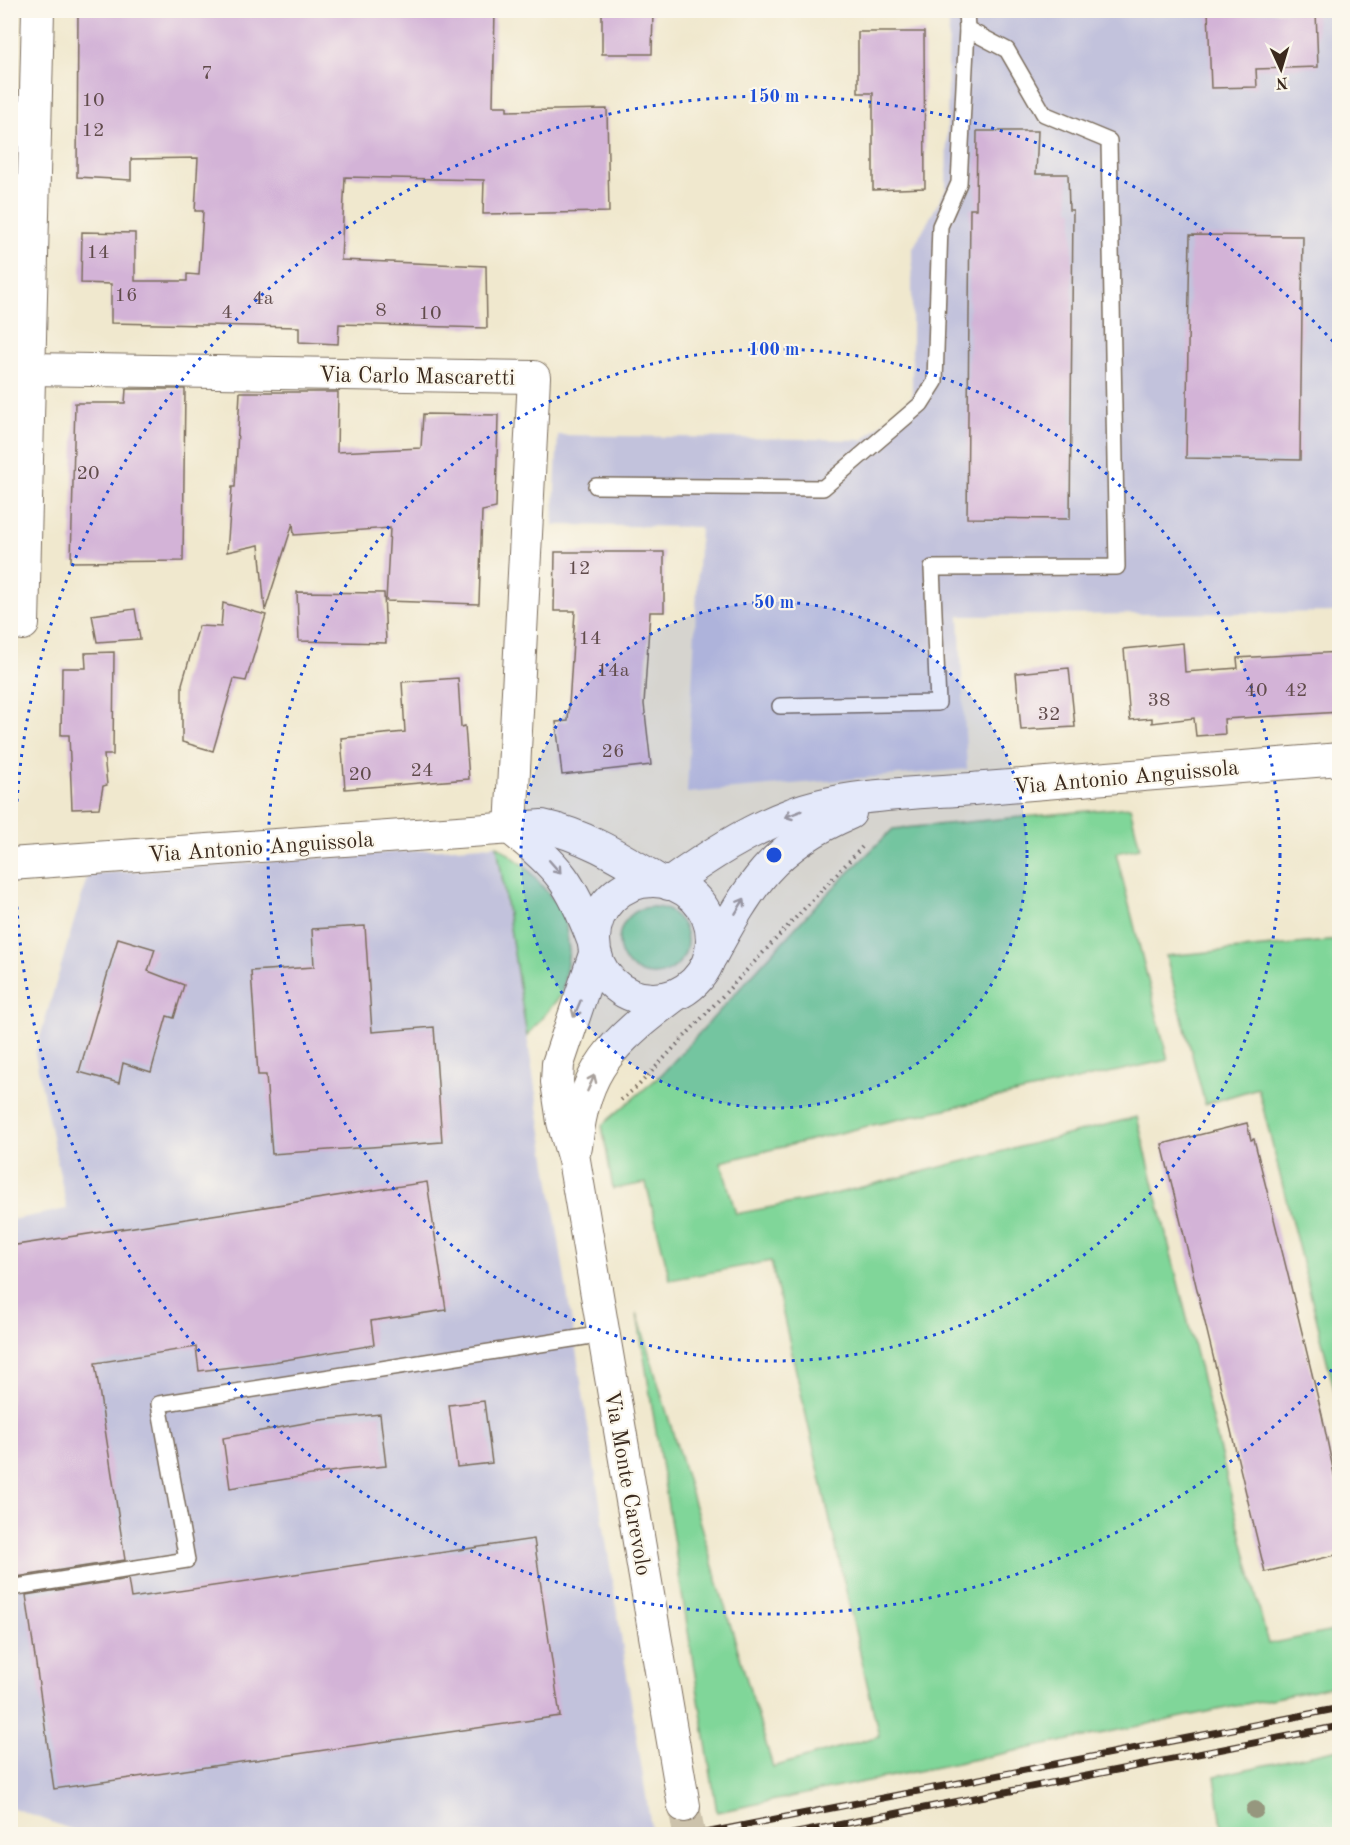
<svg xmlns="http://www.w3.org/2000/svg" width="1350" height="1845" font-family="'Old Standard TT',serif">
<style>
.industrial{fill:#c2c2dc}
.green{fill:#80d699;stroke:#5e805c;stroke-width:1.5}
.building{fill:#d3b3d7}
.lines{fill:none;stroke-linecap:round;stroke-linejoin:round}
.minor-tunnel{stroke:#ccc2ab;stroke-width:32;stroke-dasharray:32 16;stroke-linecap:butt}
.service-casing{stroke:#7a6c5c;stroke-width:18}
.minor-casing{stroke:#7a6c5c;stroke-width:34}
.path{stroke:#7a6c5c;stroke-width:4;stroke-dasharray:1.5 4.5;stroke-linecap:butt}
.service{stroke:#fff;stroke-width:15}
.minor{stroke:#fff;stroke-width:32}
.rail-casing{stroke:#3b2a1e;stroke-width:7}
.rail{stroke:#fbf7ec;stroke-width:4.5;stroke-dasharray:14;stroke-linecap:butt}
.tree{fill:#96977e}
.oneway{stroke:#a79f9a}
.ring{fill:none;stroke:#1d4ed8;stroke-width:3;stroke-dasharray:3 6}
.labels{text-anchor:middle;stroke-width:4.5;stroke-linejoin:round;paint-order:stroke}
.number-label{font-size:20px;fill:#614c4c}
.street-label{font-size:22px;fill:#3b2a1e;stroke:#fbf7ec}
.centre{fill:#1d4ed8;stroke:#fbf7ec;stroke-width:3}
.ring-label{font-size:18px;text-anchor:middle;font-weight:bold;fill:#1d4ed8;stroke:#fbf7ec;stroke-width:4.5;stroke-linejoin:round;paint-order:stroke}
</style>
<rect width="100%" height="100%" fill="#fbf7ec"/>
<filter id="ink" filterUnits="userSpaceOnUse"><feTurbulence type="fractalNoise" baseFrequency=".0167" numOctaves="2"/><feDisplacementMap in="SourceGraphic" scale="12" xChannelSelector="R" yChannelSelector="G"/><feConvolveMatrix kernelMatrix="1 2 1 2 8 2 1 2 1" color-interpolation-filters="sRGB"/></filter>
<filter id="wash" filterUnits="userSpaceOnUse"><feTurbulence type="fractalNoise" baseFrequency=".008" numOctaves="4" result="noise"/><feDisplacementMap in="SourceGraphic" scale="24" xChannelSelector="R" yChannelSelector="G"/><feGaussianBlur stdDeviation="1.35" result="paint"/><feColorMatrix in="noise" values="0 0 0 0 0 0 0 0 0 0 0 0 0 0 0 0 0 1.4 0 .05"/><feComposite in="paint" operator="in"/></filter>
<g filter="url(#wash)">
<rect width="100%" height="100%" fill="#f0e8ce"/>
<g class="industrial">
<polygon points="944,11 1339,11 1339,612 959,616 967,769 687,793 700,527 553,525 558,435 863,440 912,397 912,250 946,189 949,20"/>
<polygon points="497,845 652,1834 78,1834 78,1832 11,1807 11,1220 67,1209 35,1054 88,874"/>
</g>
<g class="green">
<polygon points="1130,807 1140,848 1116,853 1168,1060 864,1127 721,1162 736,1214 819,1198 1137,1117 1268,1644 1339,1630 1339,1685 717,1812 637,1313 773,1767 879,1736 771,1261 670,1280 646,1183 613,1189 602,1125 662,1074 817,904 893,829"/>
<polygon points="497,845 526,867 564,912 569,951 562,994 527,1036"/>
<circle cx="653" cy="941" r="34"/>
<polygon points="1339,940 1340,940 1339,1408 1258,1088 1205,1104 1166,956"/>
<polygon points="1339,1749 1339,1834 1223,1834 1215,1776"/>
</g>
<g id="blocks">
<g class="building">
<polygon points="78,10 364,13 364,10 495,10 493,106 507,106 507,111 607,109 609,212 483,214 484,180 345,177 341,260 486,266 487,328 339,324 338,344 299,342 299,327 111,323 111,284 81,283 82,232 135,233 135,281 187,281 187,274 199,275 203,211 195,211 198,158 131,159 131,180 77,177"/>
<polygon points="602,10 653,10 652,54 602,54"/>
<polygon points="1208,10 1254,10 1254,13 1316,11 1318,67 1256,69 1257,87 1211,88"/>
<polygon points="858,32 924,32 925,188 873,190 873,93 858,93"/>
<polygon points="977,131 1038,131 1036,174 1068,174 1069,210 1073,210 1070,519 967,518 970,209 976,209"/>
<polygon points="1190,235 1303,236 1300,460 1186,458"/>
<polygon points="126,389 185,389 183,561 71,562 75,403 125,403"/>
<polygon points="240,392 338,392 337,452 421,448 423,414 498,415 496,508 482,511 479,604 386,601 390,528 294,535 293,523 265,611 259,545 227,552 232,487 235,487"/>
<polygon points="555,552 664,552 664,612 650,612 644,704 651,765 562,775 556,722 568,721 575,611 554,611"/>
<polygon points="297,592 384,593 386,643 299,641"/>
<polygon points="223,603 266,615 246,681 234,679 213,751 182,742 182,684 199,626 221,627"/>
<polygon points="135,609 140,639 97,642 92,615"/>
<polygon points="1183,643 1185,672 1238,668 1237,658 1340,652 1340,712 1224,719 1225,734 1196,736 1194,718 1152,723 1152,718 1130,720 1124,649"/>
<polygon points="114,652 113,755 104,755 107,785 103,786 99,808 72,809 69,735 61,735 62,668 86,668 85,653"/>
<polygon points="1069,668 1075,727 1021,730 1016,673"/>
<polygon points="458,678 461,727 465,726 469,779 345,789 341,738 405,732 402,682"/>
<polygon points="365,926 372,1032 434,1027 442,1142 272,1154 266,1075 258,1075 251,971 314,967 312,929"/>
<polygon points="118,938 155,949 148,971 184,985 174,1018 167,1016 151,1072 123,1063 119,1083 79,1072"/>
<polygon points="1247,1123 1251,1140 1254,1139 1291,1287 1322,1415 1340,1503 1340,1554 1265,1572 1162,1144"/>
<polygon points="427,1182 446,1310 371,1321 374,1345 273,1362 199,1371 196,1347 95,1363 125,1560 10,1578 10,1246"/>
<polygon points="484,1401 492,1463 457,1467 449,1405"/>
<polygon points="380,1414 386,1466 343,1470 230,1488 223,1438 321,1420"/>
<polygon points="534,1539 560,1716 54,1789 26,1595 128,1579 131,1598"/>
</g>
</g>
</g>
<g filter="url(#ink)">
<use href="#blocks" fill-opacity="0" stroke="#7a6c5c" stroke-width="1.5"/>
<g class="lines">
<polyline class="minor-tunnel" points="684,1806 689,1834"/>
<g class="service-casing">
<g id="service">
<polyline points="596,486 823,488 921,404 935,382 940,226 959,183 967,29"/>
<polyline points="780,706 938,703 932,568 1117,567 1109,141 1044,114 1007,50 967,29 966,10"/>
<polyline points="10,1588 187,1560 159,1404 604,1334"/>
</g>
</g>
<g class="minor-casing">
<g id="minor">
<polyline points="29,369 534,377 511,829"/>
<polyline points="23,624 38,10"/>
<path d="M511,829C559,867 571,882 593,940"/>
<path d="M10,864L542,826C585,835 621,858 659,881"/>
<circle cx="653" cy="940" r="59"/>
<path d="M669,884C707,857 748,830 792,814C846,793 927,793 985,788C1103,778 1221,769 1340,759"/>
<polyline points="595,954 558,1064 557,1082 563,1122 574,1160 684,1806"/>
<path d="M711,956C750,885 772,846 850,813"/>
<path d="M576,1147C584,1067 612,1043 674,996"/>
</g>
</g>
<polyline class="path" points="621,1100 639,1085 864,845"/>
<use href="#service" class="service"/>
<use href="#minor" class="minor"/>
<g class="rail-casing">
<g id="rail">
<polyline points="700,1834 1340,1708"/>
<polyline points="792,1834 1340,1726"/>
</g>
</g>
<use href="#rail" class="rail"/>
</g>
<circle class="tree" cx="1255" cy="1810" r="9"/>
<defs><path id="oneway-shaft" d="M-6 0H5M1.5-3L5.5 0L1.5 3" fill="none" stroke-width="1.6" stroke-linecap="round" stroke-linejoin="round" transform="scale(1.5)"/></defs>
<g class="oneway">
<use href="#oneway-shaft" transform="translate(793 814) rotate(159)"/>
<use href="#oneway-shaft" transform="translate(555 867) rotate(49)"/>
<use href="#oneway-shaft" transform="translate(740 906) rotate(-59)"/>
<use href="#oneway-shaft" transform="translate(577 1009) rotate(113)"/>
<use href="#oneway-shaft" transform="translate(591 1083) rotate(-66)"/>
</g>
</g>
<circle cx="774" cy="855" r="253" fill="#1d4ed8" fill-opacity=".12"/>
<g class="ring">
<circle cx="774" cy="855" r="253"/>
<circle cx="774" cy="855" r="506"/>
<path d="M1338 1363A759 759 0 1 1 1338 347"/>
</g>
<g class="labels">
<g class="number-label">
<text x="207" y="79">7</text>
<text x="93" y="106">10</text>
<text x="93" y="136">12</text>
<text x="98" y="258">14</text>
<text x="126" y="301">16</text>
<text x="263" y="304">4a</text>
<text x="381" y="316">8</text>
<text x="227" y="318">4</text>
<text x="430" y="319">10</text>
<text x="88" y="479">20</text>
<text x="579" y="574">12</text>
<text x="590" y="644">14</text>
<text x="613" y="676">14a</text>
<text x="1256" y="696">40</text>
<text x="1296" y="696">42</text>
<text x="1159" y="706">38</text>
<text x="1049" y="720">32</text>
<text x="613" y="757">26</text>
<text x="422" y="776">24</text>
<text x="360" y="780">20</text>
</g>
<g class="street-label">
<text transform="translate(417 375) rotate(1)" y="8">Via Carlo Mascaretti</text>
<text transform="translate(1126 776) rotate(-5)" y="8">Via Antonio Anguissola</text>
<text transform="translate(261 846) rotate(-4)" y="8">Via Antonio Anguissola</text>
<text transform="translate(629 1483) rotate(80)" y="8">Via Monte Carevolo</text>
</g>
</g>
<circle cx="774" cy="855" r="9" class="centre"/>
<g class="ring-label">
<text x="774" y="102">150 m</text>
<text x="774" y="355">100 m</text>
<text x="774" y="608">50 m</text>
</g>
<rect width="1350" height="1845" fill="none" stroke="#fbf7ec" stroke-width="36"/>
<g transform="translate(1281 69) rotate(176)" stroke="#fbf7ec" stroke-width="4.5" paint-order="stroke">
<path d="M0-4.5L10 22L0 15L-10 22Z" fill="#3b2a1e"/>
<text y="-9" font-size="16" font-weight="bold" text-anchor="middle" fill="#3b2a1e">N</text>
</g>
</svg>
